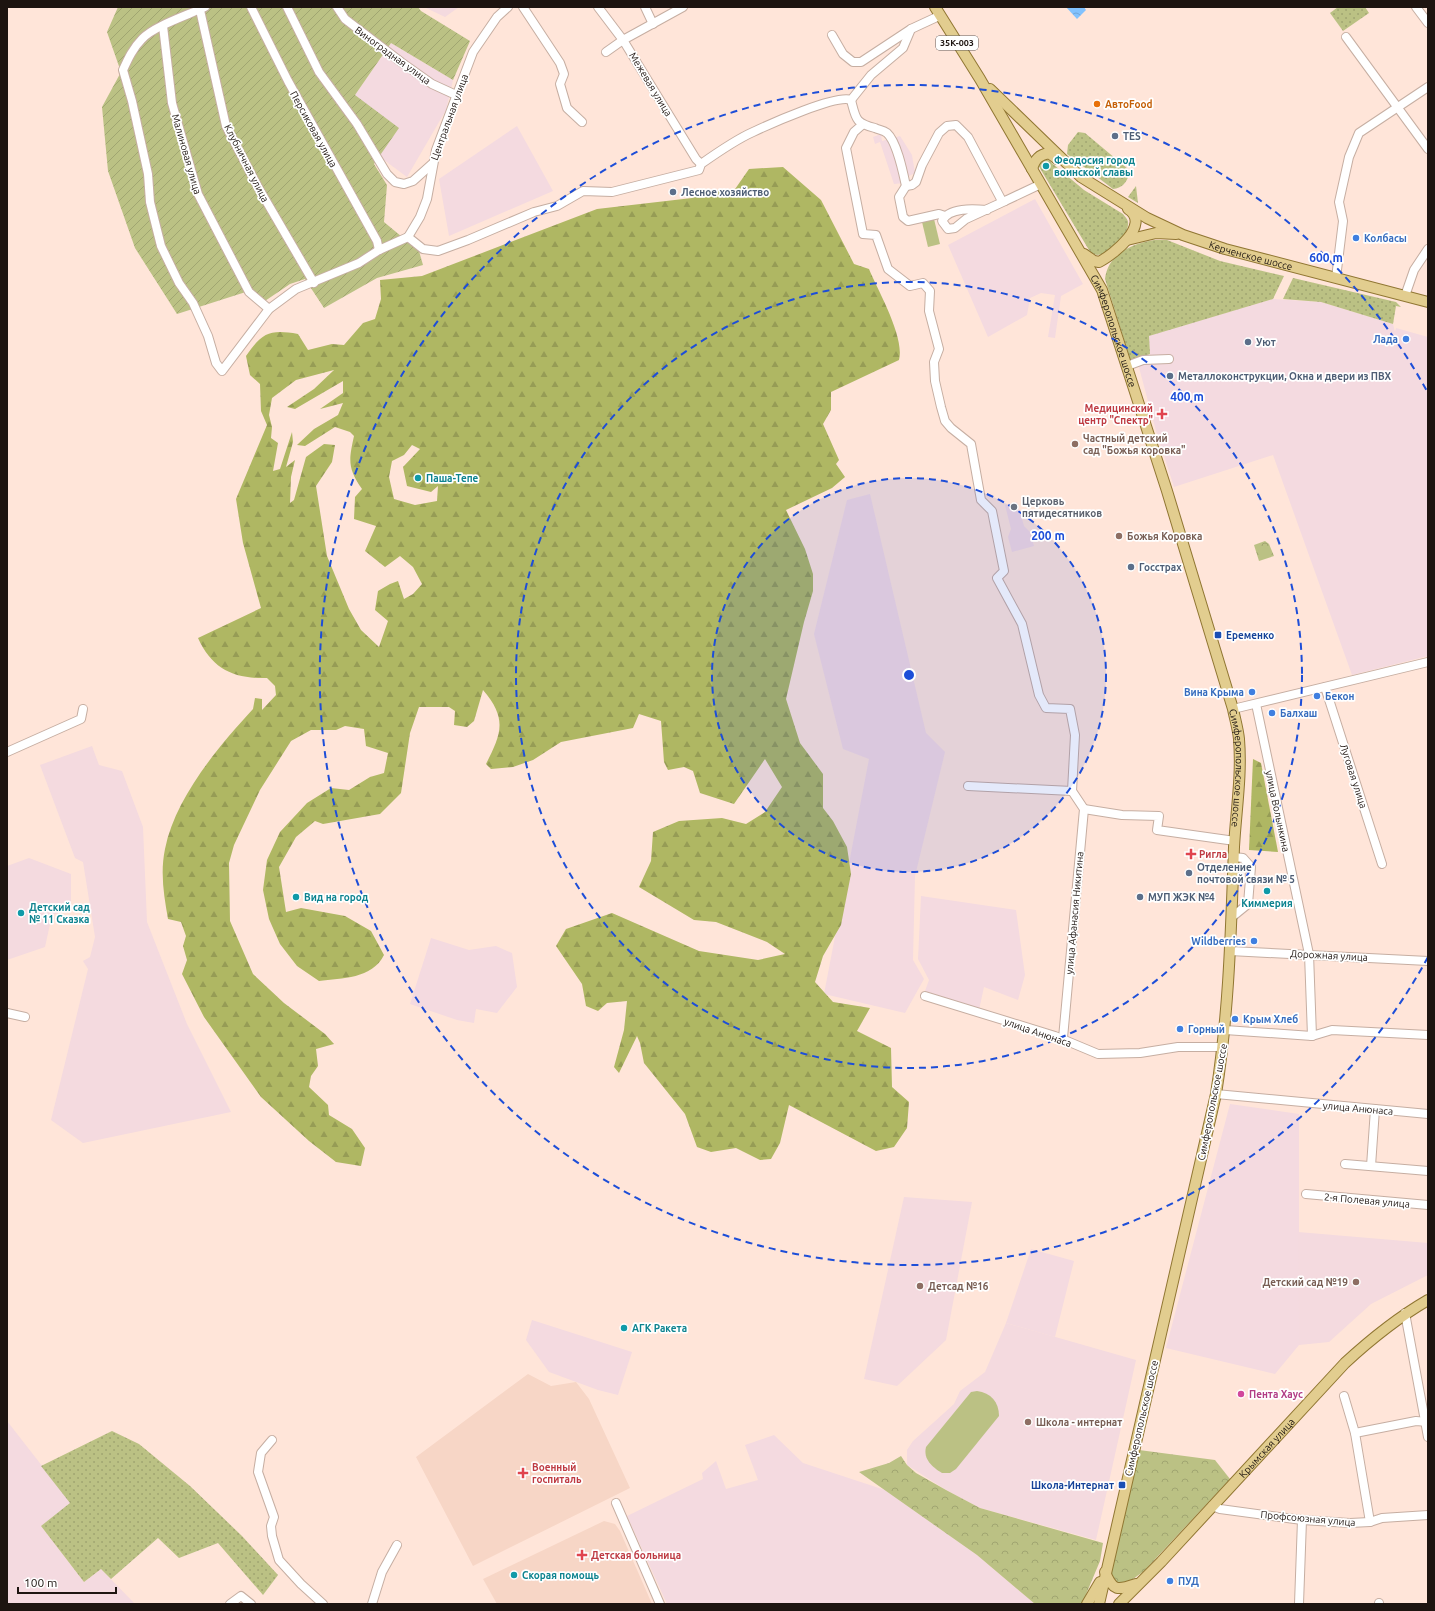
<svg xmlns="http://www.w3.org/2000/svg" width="1435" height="1611" font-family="Ubuntu,sans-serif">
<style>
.built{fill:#f7d6c6}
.industrial{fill:#f4dae0}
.education{fill:#f4dadf}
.grass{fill:url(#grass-dots)}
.forest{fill:url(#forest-firs);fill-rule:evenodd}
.park{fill:url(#park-crowns)}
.garden{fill:url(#garden-furrows)}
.pitch{fill:#bbc184}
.water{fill:url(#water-waves)}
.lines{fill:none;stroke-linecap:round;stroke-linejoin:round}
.minor-casing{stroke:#c6aea2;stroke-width:10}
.major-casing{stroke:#907632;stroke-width:12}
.minor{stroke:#fff;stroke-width:8}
.major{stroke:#e2cd8f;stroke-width:10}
.ring{fill:none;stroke:#1d4ed8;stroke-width:2;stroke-dasharray:7 5}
.food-dot{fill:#e8710a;stroke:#fff;stroke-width:1.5}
.service-dot{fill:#5c6f8a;stroke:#fff;stroke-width:1.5}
.culture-dot{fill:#0f9aa8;stroke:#fff;stroke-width:1.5}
.shop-dot{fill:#3f7fe0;stroke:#fff;stroke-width:1.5}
.health-dot{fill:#e0444e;stroke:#fff;stroke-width:1.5}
.education-dot{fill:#8d6e63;stroke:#fff;stroke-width:1.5}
.worship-dot{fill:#6b7280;stroke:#fff;stroke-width:1.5}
.transit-dot{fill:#1a4fb4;stroke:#fff;stroke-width:1.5}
.hotel-dot{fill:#d1479c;stroke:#fff;stroke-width:1.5}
.labels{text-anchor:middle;stroke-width:3.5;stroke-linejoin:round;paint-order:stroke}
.shield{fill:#fff;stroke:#615a58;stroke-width:1}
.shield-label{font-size:9px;font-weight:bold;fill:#1d1410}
.street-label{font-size:10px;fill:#1d1410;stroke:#fff}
.food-label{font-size:10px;font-weight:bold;fill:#c56008;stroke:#fff;text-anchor:start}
.service-label{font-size:10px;font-weight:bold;fill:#4e5e75;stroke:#fff;text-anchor:start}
.culture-label{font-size:10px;font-weight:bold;fill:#0d838f;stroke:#fff;text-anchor:start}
.shop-label{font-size:10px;font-weight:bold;fill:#366cbe;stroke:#fff;text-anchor:start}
.health-label{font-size:10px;font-weight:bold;fill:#be3a42;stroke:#fff;text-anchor:start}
.education-label{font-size:10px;font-weight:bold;fill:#785e54;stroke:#fff;text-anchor:start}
.worship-label{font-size:10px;font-weight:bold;fill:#5b616d;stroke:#fff;text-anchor:start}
.transit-label{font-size:10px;font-weight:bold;fill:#164399;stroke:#fff;text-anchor:start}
.hotel-label{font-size:10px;font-weight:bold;fill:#b23c85;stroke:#fff;text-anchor:start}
.centre{fill:#1d4ed8;stroke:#fff;stroke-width:2}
.ring-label{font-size:12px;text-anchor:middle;font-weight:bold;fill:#1d4ed8;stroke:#fff;stroke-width:3.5;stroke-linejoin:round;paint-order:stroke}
</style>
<defs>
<pattern id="grass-dots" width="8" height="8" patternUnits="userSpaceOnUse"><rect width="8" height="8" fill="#bbc184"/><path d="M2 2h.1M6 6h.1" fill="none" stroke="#a0a571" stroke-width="1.8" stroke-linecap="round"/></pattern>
<pattern id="forest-firs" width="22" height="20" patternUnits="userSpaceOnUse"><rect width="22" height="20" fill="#afb763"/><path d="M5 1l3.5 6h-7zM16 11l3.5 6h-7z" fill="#969c55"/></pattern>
<pattern id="park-crowns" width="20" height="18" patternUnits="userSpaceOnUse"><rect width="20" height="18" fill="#bbc184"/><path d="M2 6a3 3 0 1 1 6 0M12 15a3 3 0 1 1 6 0" fill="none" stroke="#a0a571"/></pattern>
<pattern id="garden-furrows" width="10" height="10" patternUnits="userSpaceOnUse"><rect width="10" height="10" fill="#bbc184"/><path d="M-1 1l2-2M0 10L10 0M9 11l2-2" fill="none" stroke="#a0a571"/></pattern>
<pattern id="water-waves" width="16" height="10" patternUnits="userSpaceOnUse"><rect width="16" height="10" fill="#82c2fe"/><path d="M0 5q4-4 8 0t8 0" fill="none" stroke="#70a6d9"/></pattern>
</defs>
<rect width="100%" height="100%" fill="#ffe5d9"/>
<g class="built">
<polygon points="528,1374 551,1386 576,1382 589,1399 630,1488 473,1566 416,1457"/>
<polygon points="604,1521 615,1524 620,1531 652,1604 497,1604 483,1579"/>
</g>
<g class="industrial">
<polygon points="391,43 453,80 446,110 407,177 380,157 355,95"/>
<polygon points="517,126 553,191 449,236 439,179"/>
<polygon points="881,134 882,141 900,136 912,155 915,173 907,177 904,183 894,184 880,142 875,144 873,137"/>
<polygon points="1035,199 1083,284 1061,296 1055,338 1048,337 1055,295 1041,293 1030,298 1027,315 988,337 948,245"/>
<polygon points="1273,299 1321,302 1393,324 1395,332 1396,328 1428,337 1428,656 1352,675 1273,455 1174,487 1156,431 1137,360 1150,354 1148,336"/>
<polygon points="870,494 926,733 945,752 915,876 913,960 924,979 905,1013 824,994 869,759 843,749 814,634 847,500"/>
<polygon points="1017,502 1024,526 1030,532 1034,546 1012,552 1008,537 1011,529 1005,505"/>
<polygon points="921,896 1016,910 1025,975 1018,1000 984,987 979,1010 925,991 929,980 918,959"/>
<polygon points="431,938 469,950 496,946 512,953 517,987 497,1013 476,1009 474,1023 457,1020 410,1004"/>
<polygon points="1230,1104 1299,1114 1299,1345 1275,1374 1166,1348"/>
<polygon points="1031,1249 1074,1261 1055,1337 1006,1323"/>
<polygon points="532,1320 632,1352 618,1395 598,1390 549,1372 526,1340"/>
<polygon points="7,1421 71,1503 41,1526 84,1582 101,1569 134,1603 132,1604 7,1604"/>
<polygon points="774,1435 803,1463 885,1490 977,1555 1035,1604 667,1604 627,1516 703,1479 702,1473 716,1461 726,1489 758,1480 745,1445"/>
</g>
<g class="education">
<polygon points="424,7 459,7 445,17"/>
<polygon points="92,746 99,765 122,771 143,827 147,922 187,1024 231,1112 83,1143 51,1120 88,969 83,961 90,957 95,937 83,862 75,858 40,765"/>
<polygon points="29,858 71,874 71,909 52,915 45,947 7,960 7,866"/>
<polygon points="904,1197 972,1202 946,1340 897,1386 864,1379"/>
<polygon points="1298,1232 1428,1243 1428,1275 1371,1304 1329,1342 1299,1345"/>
<polygon points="1006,1323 1136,1360 1096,1540 980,1508 946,1490 907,1465 907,1450 913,1441 954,1404 960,1391 985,1372"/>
</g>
<g class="grass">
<polygon points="1338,7 1365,7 1369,13 1343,31 1330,13"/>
<path d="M1078,132L1085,133L1128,169L1129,175C1126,183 1122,188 1113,189L1067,154L1068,145Z"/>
<path d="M1047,159L1084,190L1123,214C1126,218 1129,220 1128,225C1127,236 1107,255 1097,255C1093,254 1091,252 1089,250L1038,165Z"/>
<polygon points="1136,186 1138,203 1128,197"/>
<path d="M1154,240H1167L1220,261L1284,276L1273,299L1149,336L1150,354L1134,360L1130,359L1105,279C1108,254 1131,244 1154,240Z"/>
<polygon points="1293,278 1396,302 1401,307 1396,306 1393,324 1321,302 1283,299"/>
<polygon points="112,1431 139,1444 190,1486 242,1536 278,1575 263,1595 218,1543 179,1558 158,1538 111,1579 101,1569 84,1582 41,1526 70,1503 41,1466"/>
</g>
<g class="forest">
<path d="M783,167L821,200L854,264L869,269C878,291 905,337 899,360L831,392V410L823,424L839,460L836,464L845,477L832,488L786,510L805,549L813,574V591L804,622L786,699L800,743L823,774V808L833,821L847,847L851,874L841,925L823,956L815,982L833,1002L870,1008L857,1031L891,1048L892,1087L909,1102L907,1128L894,1147L876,1151L789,1105L780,1143L771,1159L760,1160L736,1148L711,1152L697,1147L685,1114L644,1063L640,1043L637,1036L619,1073L614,1067L624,1030L627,1001L607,1003L598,1011L586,1006L582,984L556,946L566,929L612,913L699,951L758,960L785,954L767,942L716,922L694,920L639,887L651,861L653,832L679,821L722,818L746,824L765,812L782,787L765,759L734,804L700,793L693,771L684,767L668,770L664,762L661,721L639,714L633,728L561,742L533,760L513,767L491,769L486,764C501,734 508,719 483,690L474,721L467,727L454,725L455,711L449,707H419L410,733L401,793L380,814L323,824L315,821L296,837L279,867L286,912L301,908L345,916L371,931L384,955C372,979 342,978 319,981L297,966L280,944L269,919L263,890L267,860L280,832L307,803L331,788L349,790L370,777L384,773L388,753L366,746L364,729L345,726L336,730H311L291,741L260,790L234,845L229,863L230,921L253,974L284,1003L325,1034L334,1044L316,1049L318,1066L311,1076L309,1087L328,1105L329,1115L352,1129L365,1148L361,1166L336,1162L309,1141L261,1097L204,1017L182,974L187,960L183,946L186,936L181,922L168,919C164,896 160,873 165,849C175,798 218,747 253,709L255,698L262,699V710L276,695L275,686L267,678C234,679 212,669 198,638L261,608L243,543L236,499L267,425L261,411L260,384L250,375L246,356C262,333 269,329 298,334L308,350L332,344L344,345L363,323L375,319L381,299L380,280L422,276L597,209L692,198L710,190L733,192L749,169ZM334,370L314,389L287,407L295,409L343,381V393L320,409L343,403L338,415L314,429L297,445L305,446L335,427L350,432L354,436C349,459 347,468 362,489L355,497L354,519L376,526L365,551L385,567L400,556L413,567L422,584L413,594L404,599L398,581L390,584L378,591L375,610L388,621L379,647L361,630L349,609L327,556L316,486L332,462L335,445L324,444L306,457L294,500L290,503L291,477L295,460L286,467L293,442L292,432L280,469L273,471L278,443L271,438L272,427L269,415L272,398L296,380ZM412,445L420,449L403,467L407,486L431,492L438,486L437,501L415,505L394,499L389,477L392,461L404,455Z"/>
<polygon points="1253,759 1261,763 1278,852 1249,850"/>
</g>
<g class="park">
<polygon points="1265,541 1269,544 1274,556 1259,561 1254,545"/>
<path d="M1139,1450L1215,1460L1230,1479L1144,1571C1130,1582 1111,1594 1111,1565Z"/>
<polygon points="901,1456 907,1465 916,1473 946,1490 980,1508 1103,1543 1100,1561 1082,1604 1035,1604 977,1555 859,1472 889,1463"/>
</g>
<polygon class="garden" points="118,7 418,7 421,11 470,41 453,80 391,43 355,95 399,128 374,164 387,185 384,222 419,251 423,265 377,278 324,308 305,279 290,284 262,303 252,290 177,314 135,248 108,171 102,107 121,72 107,32"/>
<g class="pitch">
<polygon points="934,219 940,244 928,247 922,222"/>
<path d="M977,1391C991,1393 999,1402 999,1416L956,1469L950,1473H942C932,1467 923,1459 926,1447L971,1392Z"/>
</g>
<polygon class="water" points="1066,7 1084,7 1086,10 1077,19"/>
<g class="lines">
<g class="minor-casing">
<g id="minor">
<path d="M205,7C188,15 154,26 142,39C133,48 128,59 123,70L132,101L148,174L150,202L161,246L179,283L193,303L208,336L216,363L222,371L269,309L296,289L359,263L379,250L408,237"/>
<polyline points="251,7 288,81 377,241 379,250"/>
<polyline points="287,7 319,72 357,124 387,174 395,182 404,184 413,181 432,164"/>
<polyline points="337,7 345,19 401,62 432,84 456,95"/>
<polyline points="523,7 560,63 564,74 560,84 567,108 582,122"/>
<polyline points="598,7 623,40 696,159 701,164"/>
<polyline points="645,7 653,24"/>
<polyline points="1416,7 1428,23"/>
<polyline points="200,10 226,126 258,187 314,283"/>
<polyline points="163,26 172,103 198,194 249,292 269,309"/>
<polyline points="832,35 843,54 853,62 861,62 911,29"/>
<polyline points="1346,37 1428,149"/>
<polyline points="606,52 623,40 683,7"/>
<path d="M851,100C856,119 855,123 875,128C879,130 883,130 887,133C897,142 903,172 906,186L912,185L916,182L922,165L939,133L947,126L956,125L968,137L1002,201H1005L1041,184"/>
<polyline points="862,125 854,132 846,148 863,234 876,235 888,269 910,286 923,283 930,291 929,311 939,349 934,362 935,381 941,407 945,421 951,428 971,444 981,500 992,511 1004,571 997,578 1022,624 1039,695 1046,708 1070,709 1075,735 1072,791"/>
<polyline points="906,186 899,197 903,217 908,221 939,214 945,216"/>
<path d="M987,210C974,209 949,207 942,221L948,229L955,228L966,219L1005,201"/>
<path d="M408,237L423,249L438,251L468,240L534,212L557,206L583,191L612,192L699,170L701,164C718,152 735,140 753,132C770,124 837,94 851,100L871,75L903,48L911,29L939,16"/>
<polyline points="408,237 420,217 427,199 436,150 473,52 497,17 508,7"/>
<polyline points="1336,278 1343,221 1339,202 1349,157 1359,133 1428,87"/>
<polyline points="1405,296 1414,270 1428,249"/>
<polyline points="1127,366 1143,360 1169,359"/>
<polyline points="1325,687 1382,864"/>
<polyline points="1256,704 1309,954 1312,1036"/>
<polyline points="1233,709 1428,662"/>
<polyline points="7,752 81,719 83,709"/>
<polyline points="968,786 1072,791"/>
<polyline points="1084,809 1122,815 1159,816 1157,830 1235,841"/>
<polyline points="1232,917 1248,904 1251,867 1243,858 1234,857"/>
<polyline points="1230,951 1428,961"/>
<polyline points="925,996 1055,1036 1098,1054 1140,1053 1178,1047 1223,1047"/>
<polyline points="7,1013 25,1017"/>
<polyline points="1225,1030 1312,1036 1332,1030 1428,1035"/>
<polyline points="1063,1038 1084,809 1072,791"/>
<polyline points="1216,1094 1428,1114"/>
<polyline points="1345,1164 1428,1171"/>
<polyline points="1371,1166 1375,1109"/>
<polyline points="1306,1194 1428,1205"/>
<polyline points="1405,1313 1428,1437"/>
<polyline points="1344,1396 1355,1433 1370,1522"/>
<polyline points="1355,1433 1416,1421 1428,1422"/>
<polyline points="272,1440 261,1453 258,1472 274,1517 271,1526 272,1536 279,1560 301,1584 323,1604"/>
<polyline points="616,1503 660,1604"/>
<polyline points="1212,1506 1220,1509 1302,1520 1350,1523 1370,1522 1382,1518 1428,1515"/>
<polyline points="230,1604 241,1596 251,1604"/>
<polyline points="372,1604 382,1572 397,1545"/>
<polyline points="1299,1604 1302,1520"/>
<polyline points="1379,1604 1379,1603"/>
</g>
</g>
<g class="major-casing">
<g id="major">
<path id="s1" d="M935,7L980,79L1102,290L1167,491L1233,709C1235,719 1238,729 1239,739C1242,775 1236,811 1234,847C1231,930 1229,1012 1216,1094L1099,1604"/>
<path id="s2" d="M990,89L1081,177L1147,218L1183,235L1225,249L1428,302"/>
<path d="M1032,169C1035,159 1039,155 1049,153L1057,159"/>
<polyline points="1127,240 1156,233 1176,234"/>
<path d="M1084,254L1094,261L1099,262C1113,255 1152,224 1128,209"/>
<path d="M1105,1572C1113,1592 1118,1590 1136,1584"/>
<polyline points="1087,1604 1100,1582"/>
<path id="s3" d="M1119,1604L1161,1562L1345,1363C1371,1339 1397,1318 1428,1300"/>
</g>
</g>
<use href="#minor" class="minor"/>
<use href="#major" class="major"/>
</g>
<circle cx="909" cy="675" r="197" fill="#1d4ed8" fill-opacity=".12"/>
<g class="ring">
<circle cx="909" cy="675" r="197"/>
<circle cx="909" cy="675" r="393"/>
<path d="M1428 957A590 590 0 1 1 1428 393"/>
</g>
<circle class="food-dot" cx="1097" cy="104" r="4"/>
<g class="service-dot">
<circle cx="1115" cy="136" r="4"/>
<circle cx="673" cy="192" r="4"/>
<circle cx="1248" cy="342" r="4"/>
<circle cx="1170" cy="376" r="4"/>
<circle cx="1131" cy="567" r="4"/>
<circle cx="1189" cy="873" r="4"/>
<circle cx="1140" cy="897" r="4"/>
</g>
<g class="culture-dot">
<circle cx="1046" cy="166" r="4"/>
<circle cx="418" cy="478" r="4"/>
<circle cx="1267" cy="891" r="4"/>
<circle cx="296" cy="897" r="4"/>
<circle cx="21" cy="913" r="4"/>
<circle cx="624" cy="1328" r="4"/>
<circle cx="514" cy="1575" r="4"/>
</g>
<g class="shop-dot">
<circle cx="1356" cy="238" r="4"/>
<circle cx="1406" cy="339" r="4"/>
<circle cx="1252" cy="692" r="4"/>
<circle cx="1317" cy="696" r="4"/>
<circle cx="1272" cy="713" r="4"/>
<circle cx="1254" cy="941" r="4"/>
<circle cx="1235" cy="1019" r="4"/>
<circle cx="1180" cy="1029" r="4"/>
<circle cx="1170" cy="1581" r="4"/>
</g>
<g class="health-dot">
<path d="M1160 408h4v4h4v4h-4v4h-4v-4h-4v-4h4z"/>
<path d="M1189 848h4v4h4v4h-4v4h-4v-4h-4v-4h4z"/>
<path d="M521 1467h4v4h4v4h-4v4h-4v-4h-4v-4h4z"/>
<path d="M580 1549h4v4h4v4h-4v4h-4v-4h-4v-4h4z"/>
</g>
<g class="education-dot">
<circle cx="1075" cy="444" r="4"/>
<circle cx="1119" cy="536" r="4"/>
<circle cx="1356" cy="1282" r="4"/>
<circle cx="920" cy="1286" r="4"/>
<circle cx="1028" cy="1422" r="4"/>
</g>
<circle class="worship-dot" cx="1014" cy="507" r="4"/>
<g class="transit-dot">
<rect x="1214" y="631" width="8" height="8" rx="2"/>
<rect x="1118" y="1481" width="8" height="8" rx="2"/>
</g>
<circle class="hotel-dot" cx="1241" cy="1394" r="4"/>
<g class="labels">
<rect class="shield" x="936" y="36" width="42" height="14" rx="3"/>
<g class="shield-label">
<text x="957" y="46">35К-003</text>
</g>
<g class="street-label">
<text transform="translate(393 55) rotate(36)" y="4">Виноградная улица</text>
<text transform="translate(651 84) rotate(59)" y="4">Межевая улица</text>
<text transform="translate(449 117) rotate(-70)" y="4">Центральная улица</text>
<text transform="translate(314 129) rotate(61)" y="4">Персиковая улица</text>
<text transform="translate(187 154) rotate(74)" y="4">Малиновая улица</text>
<text transform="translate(247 163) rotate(63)" y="4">Клубничная улица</text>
<text dy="4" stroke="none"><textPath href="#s2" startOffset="315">Керченское шоссе</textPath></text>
<text dy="4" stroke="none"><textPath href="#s1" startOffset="371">Симферопольское шоссе</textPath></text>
<text dy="4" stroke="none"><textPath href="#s1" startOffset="827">Симферопольское шоссе</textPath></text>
<text transform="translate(1354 776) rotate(72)" y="4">Луговая улица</text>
<text transform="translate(1278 811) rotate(78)" y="4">улица Волынкина</text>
<text transform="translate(1074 913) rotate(-85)" y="4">улица Афанасия Никитина</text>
<text transform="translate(1329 955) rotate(3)" y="4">Дорожная улица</text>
<text transform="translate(1038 1032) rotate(19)" y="4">улица Анюнаса</text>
<text transform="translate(1212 1102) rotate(-79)" y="4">Симферопольское шоссе</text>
<text transform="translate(1358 1108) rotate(5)" y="4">улица Анюнаса</text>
<text transform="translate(1367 1200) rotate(5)" y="4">2-я Полевая улица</text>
<text transform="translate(1141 1418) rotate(-77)" y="4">Симферопольское шоссе</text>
<text dy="4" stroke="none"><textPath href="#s3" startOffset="215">Крымская улица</textPath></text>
<text transform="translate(1308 1518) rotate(5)" y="4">Профсоюзная улица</text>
</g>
<g class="food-label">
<text x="1105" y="108">АвтоFood</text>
</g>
<g class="service-label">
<text x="1123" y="140">TES</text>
<text x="681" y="196">Лесное хозяйство</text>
<text x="1256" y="346">Уют</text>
<text x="1178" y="380">Металлоконструкции, Окна и двери из ПВХ</text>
<text x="1139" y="571">Госстрах</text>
<text x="1197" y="871">Отделение<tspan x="1197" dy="12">почтовой связи № 5</tspan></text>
<text x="1148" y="901">МУП ЖЭК №4</text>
</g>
<g class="culture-label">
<text x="1054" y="164">Феодосия город<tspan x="1054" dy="12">воинской славы</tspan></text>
<text x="426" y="482">Паша-Тепе</text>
<text x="304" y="901">Вид на город</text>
<text x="1267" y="907" text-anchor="middle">Киммерия</text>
<text x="29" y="911">Детский сад<tspan x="29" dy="12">№ 11 Сказка</tspan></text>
<text x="632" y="1332">АГК Ракета</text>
<text x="522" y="1579">Скорая помощь</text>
</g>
<g class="shop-label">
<text x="1364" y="242">Колбасы</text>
<text x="1398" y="343" text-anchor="end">Лада</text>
<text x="1244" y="696" text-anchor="end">Вина Крыма</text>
<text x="1325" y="700">Бекон</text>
<text x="1280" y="717">Балхаш</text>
<text x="1246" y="945" text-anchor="end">Wildberries</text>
<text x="1243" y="1023">Крым Хлеб</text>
<text x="1188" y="1033">Горный</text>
<text x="1178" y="1585">ПУД</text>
</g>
<g class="health-label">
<text x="1153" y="412" text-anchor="end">Медицинский<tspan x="1153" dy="12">центр "Спектр"</tspan></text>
<text x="1199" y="858">Ригла</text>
<text x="532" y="1471">Военный<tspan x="532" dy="12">госпиталь</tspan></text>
<text x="591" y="1559">Детская больница</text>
</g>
<g class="education-label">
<text x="1083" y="442">Частный детский<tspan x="1083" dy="12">сад "Божья коровка"</tspan></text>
<text x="1127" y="540">Божья Коровка</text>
<text x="1348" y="1286" text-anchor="end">Детский сад №19</text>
<text x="928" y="1290">Детсад №16</text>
<text x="1036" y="1426">Школа - интернат</text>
</g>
<g class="worship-label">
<text x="1022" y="505">Церковь<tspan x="1022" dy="12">пятидесятников</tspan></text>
</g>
<g class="transit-label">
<text x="1226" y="639">Еременко</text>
<text x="1114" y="1489" text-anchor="end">Школа-Интернат</text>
</g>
<g class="hotel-label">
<text x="1249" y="1398">Пента Хаус</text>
</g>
</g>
<circle cx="909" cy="675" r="6" class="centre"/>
<g class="ring-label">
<text x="1326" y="262">600 m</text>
<text x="1187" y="401">400 m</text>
<text x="1048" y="540">200 m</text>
</g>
<rect width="1435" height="1611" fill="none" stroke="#1d1410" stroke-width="16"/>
<path d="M18 1587v6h98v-6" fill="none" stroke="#1d1410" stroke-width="2"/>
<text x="24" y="1587" font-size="12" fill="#1d1410" stroke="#ffffff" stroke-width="3" paint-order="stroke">100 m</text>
</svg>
